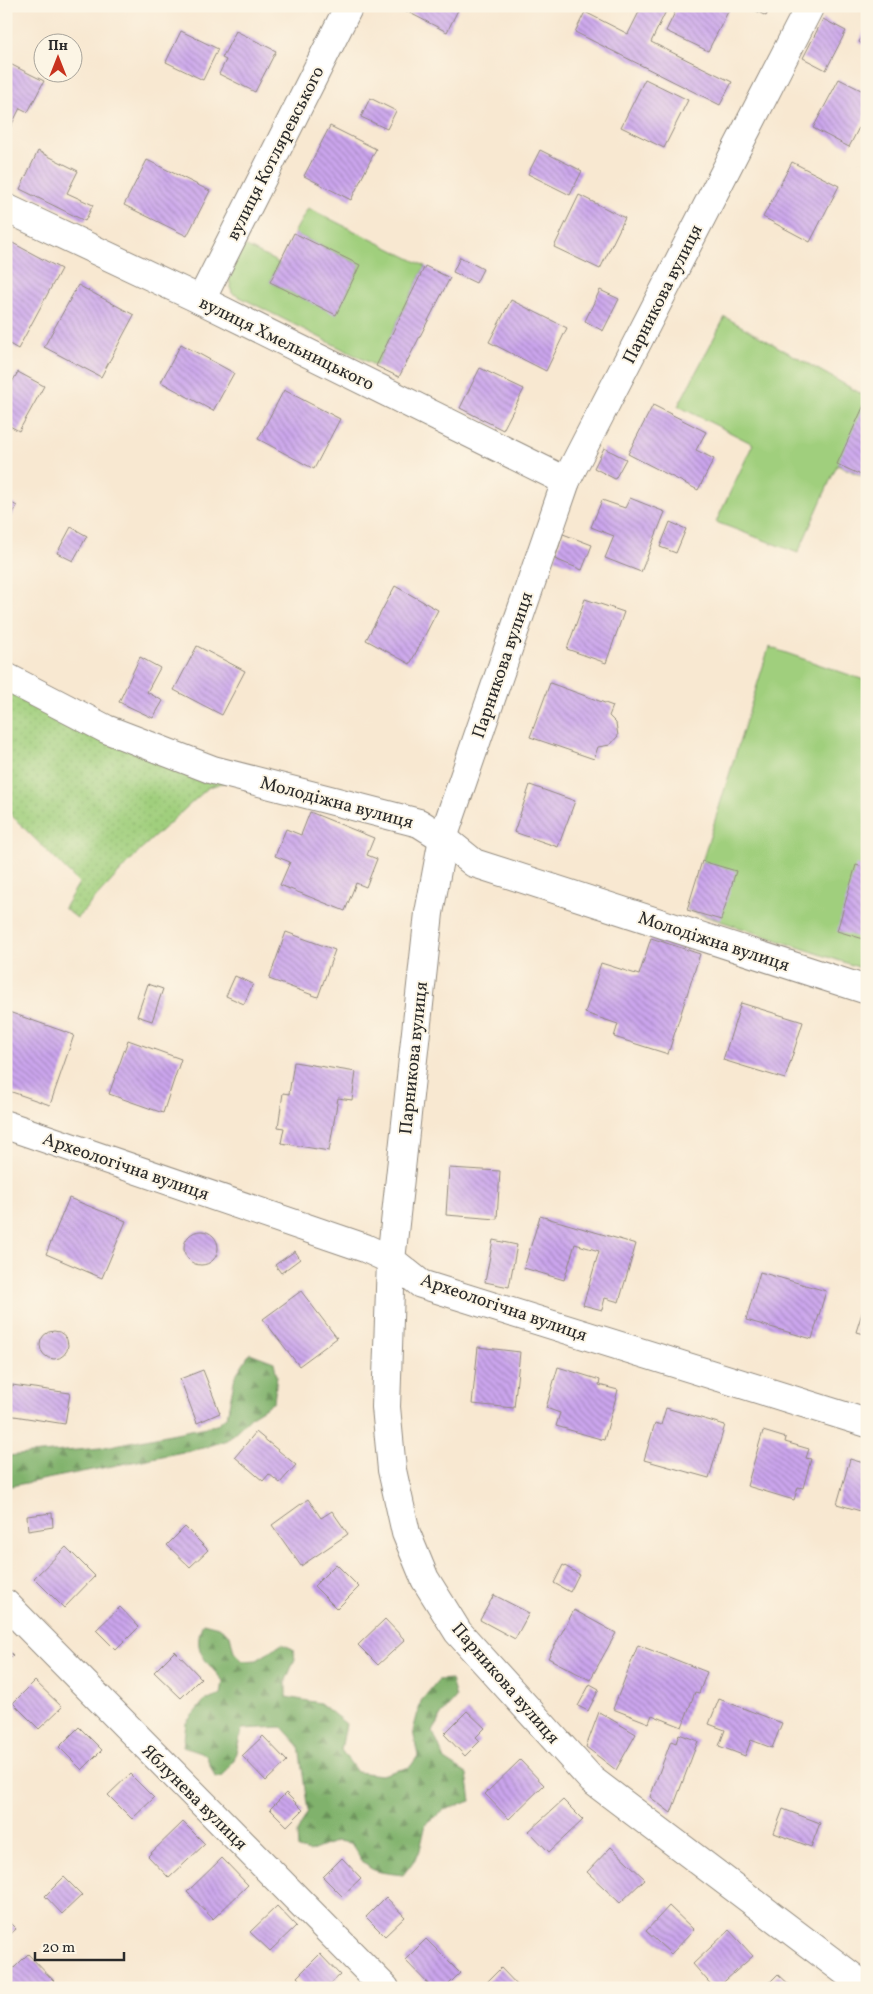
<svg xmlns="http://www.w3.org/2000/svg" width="873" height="1994" font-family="Vollkorn,serif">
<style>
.grass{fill:url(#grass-dots);stroke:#667d54}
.forest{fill:url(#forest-firs);stroke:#566e4c}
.garden{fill:#a0cf7d;stroke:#667d54}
.building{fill:url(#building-back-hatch)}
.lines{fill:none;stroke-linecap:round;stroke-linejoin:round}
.street-casing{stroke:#928a7e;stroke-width:30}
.street{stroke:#fff;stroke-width:28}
.labels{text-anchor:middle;stroke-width:4;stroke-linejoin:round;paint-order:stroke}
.street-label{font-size:18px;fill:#2b2b2b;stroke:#fcf5e5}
</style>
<defs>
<pattern id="grass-dots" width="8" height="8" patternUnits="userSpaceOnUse" patternTransform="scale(1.25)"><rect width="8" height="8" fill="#a0cf7d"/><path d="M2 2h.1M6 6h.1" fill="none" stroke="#8ab26c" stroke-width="1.8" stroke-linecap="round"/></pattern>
<pattern id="forest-firs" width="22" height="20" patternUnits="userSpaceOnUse" patternTransform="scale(1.25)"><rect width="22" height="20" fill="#80b26c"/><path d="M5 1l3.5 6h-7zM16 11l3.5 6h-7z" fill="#699159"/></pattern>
<pattern id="building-back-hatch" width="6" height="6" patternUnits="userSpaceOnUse" patternTransform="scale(1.25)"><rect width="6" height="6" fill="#cba5ed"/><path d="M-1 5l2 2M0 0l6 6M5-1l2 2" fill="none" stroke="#a587c0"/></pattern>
</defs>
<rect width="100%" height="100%" fill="#fcf5e5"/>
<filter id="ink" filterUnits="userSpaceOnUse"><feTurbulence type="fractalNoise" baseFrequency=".02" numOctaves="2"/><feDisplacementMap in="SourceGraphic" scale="10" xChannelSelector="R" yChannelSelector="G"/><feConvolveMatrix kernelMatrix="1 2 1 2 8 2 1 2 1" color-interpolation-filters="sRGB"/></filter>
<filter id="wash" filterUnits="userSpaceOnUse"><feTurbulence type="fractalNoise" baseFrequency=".0096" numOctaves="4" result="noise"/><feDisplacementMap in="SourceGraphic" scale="20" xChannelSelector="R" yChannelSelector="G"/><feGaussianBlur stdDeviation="1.12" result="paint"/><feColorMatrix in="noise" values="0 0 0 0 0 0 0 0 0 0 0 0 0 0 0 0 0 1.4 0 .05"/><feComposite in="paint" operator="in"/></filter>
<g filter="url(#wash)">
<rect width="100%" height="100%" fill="#f8e8d1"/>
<polygon class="grass" points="6,689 232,780 209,787 141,849 77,918 64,908 79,883 6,810"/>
<g class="forest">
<polygon points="250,1353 274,1362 277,1376 274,1402 253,1415 227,1440 203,1448 11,1486 6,1484 6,1456 100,1448 216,1425 227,1416 235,1376"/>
<path d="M203,1623L219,1627L230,1635L234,1652L243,1661L257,1660L282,1644L293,1649L295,1659L286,1680V1697L320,1703L346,1724L341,1750L357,1772L381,1775L410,1767L418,1756L413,1731L421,1701L438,1680L451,1679L456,1698L441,1715L433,1732L445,1760L467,1774L471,1801L444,1810L426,1824L419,1854L403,1875C369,1871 368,1872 351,1843L337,1841L309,1852L298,1849L297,1833L308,1811L299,1746L282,1727L242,1729L234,1760L222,1777H215L206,1755L183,1747L186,1723L204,1701L221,1695L223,1681C206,1660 191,1652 203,1623Z"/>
</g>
<g class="garden">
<polygon points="308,208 425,266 376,366 232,293 228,274 243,245 279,263 270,282 336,314 360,265 294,233"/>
<polygon points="725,317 867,397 867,478 837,465 798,553 716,522 753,444 678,406"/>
<polygon points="769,647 867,681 867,970 687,910"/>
</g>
<g id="blocks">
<g class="building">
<polygon points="408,6 460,6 447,32 406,11"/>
<polygon points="642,6 660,6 667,9 651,42 732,82 720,105 575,32 585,12 628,34"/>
<polygon points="678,6 731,6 708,51 666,31"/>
<polygon points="747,6 771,6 766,16"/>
<polygon points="823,19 846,31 826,70 803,58"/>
<polygon points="867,26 867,47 859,42"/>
<polygon points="181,31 218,49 203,80 166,62"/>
<polygon points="236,31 276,51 255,92 219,74 226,60 222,58"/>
<polygon points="6,62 44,81 28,112 20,108 11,126 6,124"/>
<polygon points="645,79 688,100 664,148 621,127"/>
<polygon points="839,79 867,93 867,112 849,147 813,128"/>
<polygon points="370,98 396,111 387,129 361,117"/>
<polygon points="330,126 376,149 351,200 304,176"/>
<polygon points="540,150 582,171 570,195 528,174"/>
<polygon points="38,151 78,171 67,193 93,205 85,221 20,189"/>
<polygon points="147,160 210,191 187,236 124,205"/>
<polygon points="792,162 839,186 810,242 763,217"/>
<polygon points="579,195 625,218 600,269 554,247"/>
<polygon points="294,233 360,265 336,315 270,282"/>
<polygon points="9,241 61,269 18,349 6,342 6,245"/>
<polygon points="460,257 483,269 476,283 453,272"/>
<polygon points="425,266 450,278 399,377 376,366"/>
<polygon points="78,285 134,315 101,377 44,347"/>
<polygon points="600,290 619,299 603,331 585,321"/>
<polygon points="511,300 567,328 546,371 489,342"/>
<polygon points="181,344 234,373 213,411 161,382"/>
<polygon points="480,368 524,389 503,430 460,408"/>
<polygon points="18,372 44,386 19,431 6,424 6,392"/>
<polygon points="284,390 340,419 314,469 258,439"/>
<polygon points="865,403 867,404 867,464 861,475 837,464"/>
<polygon points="653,405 706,432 696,450 714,459 698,490 628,454"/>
<polygon points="604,448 626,459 615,479 594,468"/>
<polygon points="630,498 665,512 641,572 605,558 614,536 591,527 602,500 625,508"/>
<polygon points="6,500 17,506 6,525"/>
<polygon points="670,522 686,529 676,553 660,547"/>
<polygon points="71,527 87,536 73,561 57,553"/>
<polygon points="563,534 592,545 582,570 555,559"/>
<polygon points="395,586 438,610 410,664 366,640"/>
<polygon points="585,599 624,612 606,663 567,649"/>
<polygon points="197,646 245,671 222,715 174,690"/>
<polygon points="140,657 160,668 147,692 163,701 153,718 119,702"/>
<polygon points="550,683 613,706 609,716 616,723 618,736 610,745 598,747 594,759 530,737"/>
<polygon points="530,785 575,801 558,847 514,832"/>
<polygon points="310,812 374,838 367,855 377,859 366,887 356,883 345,911 280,885 290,862 275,856 286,829 301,835"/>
<polygon points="702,861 736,871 721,920 687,910"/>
<polygon points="856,865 867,868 867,940 837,931"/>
<polygon points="286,932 335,950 318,997 269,979"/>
<polygon points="651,938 700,954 668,1054 614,1037 618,1024 585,1013 601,963 639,975"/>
<polygon points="235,976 253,984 244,1004 226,996"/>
<polygon points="148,984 163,989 152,1021 137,1016"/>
<polygon points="741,1003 803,1022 785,1079 723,1060"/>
<polygon points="6,1011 74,1035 50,1105 6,1090"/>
<polygon points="128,1040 181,1059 163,1113 109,1094"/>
<polygon points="294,1062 356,1072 352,1100 338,1098 329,1151 281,1143 284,1128 278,1127 283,1093 289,1094"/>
<polygon points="449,1168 500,1171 497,1219 446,1215"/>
<polygon points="69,1198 126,1221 102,1278 46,1254"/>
<polygon points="540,1216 636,1244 619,1302 605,1298 602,1310 583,1305 599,1251 575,1244 564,1280 524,1268"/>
<circle cx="201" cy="1248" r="17"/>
<polygon points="493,1240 517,1245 509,1287 485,1282"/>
<polygon points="295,1251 300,1259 281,1273 275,1265"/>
<polygon points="760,1272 826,1291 812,1339 746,1320"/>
<polygon points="301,1291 337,1338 299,1366 263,1319"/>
<polygon points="867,1297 867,1335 856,1332"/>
<circle cx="54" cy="1345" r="14"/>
<polygon points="478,1347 520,1352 514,1408 472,1404"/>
<polygon points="558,1367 600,1380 599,1385 618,1390 604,1440 556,1426 560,1413 546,1408"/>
<polygon points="203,1370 220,1413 197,1423 180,1379"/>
<polygon points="12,1385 70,1393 65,1424 8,1415"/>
<polygon points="666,1408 725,1425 709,1478 644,1460 655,1423 661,1425"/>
<polygon points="763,1431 786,1438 785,1442 809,1449 806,1458 811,1459 803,1488 798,1487 794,1500 747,1486"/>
<polygon points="256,1432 296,1465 280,1483 269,1474 263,1481 235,1457"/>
<polygon points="850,1459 867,1464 867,1513 837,1504"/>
<polygon points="308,1499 321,1518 332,1511 348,1534 301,1566 272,1525"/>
<polygon points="52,1513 53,1527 28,1531 27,1516"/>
<polygon points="185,1527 208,1550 190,1567 167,1545"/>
<polygon points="66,1547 95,1576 64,1608 34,1578"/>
<polygon points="336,1564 359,1587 337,1609 314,1586"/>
<polygon points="563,1565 579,1574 570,1592 554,1583"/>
<polygon points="494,1595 529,1613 515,1639 480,1620"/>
<polygon points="120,1607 139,1627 116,1650 96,1630"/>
<polygon points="574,1610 616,1633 590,1680 548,1658"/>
<polygon points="385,1619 405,1640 378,1665 358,1645"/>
<polygon points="638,1645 707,1672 699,1693 695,1692 682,1727 652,1715 649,1723 613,1709"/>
<polygon points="6,1649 13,1655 6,1662"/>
<polygon points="175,1651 201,1678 181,1698 154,1672"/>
<polygon points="35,1681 62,1707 39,1729 13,1703"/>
<polygon points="590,1684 599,1689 588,1711 578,1706"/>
<polygon points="719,1699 782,1723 772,1748 751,1740 745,1756 719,1746 725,1730 709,1724"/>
<polygon points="467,1711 485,1728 476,1737 480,1741 465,1756 444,1734"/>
<polygon points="599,1712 636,1734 616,1770 586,1747"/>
<polygon points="79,1727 102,1750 82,1770 59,1747"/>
<polygon points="679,1734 698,1741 671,1813 650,1797 671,1741 676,1743"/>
<polygon points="263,1736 287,1761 266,1781 242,1756"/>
<polygon points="520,1760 544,1785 509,1819 485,1794"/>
<polygon points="130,1774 154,1798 132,1819 108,1795"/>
<polygon points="286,1793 303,1810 287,1826 270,1809"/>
<polygon points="563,1800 583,1820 549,1852 529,1831"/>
<polygon points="783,1809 820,1823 811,1847 774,1833"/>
<polygon points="183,1822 205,1844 169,1878 148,1856"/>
<polygon points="611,1847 645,1879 620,1903 587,1872"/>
<polygon points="222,1858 248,1885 213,1919 187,1892"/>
<polygon points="342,1858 361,1878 342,1896 323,1877"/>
<polygon points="64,1877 82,1895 62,1914 45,1896"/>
<polygon points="386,1897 405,1917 385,1936 366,1917"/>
<polygon points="277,1906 296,1926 270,1951 250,1932"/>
<polygon points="669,1906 694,1930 671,1954 646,1931"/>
<polygon points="6,1919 16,1929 6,1938"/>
<polygon points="729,1930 753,1956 717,1988 714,1988 693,1964"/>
<polygon points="426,1939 460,1973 445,1988 432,1988 405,1960"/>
<polygon points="28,1954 54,1981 48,1988 6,1988 6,1976"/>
<polygon points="320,1954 340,1975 326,1988 307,1988 297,1977"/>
<polygon points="501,1968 520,1988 481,1988"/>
<polygon points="778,1974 793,1988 764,1988"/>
</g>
</g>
</g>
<g filter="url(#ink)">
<use href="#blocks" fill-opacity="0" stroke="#928a7e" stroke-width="1"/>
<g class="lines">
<g class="street-casing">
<g id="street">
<polyline points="810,6 566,481 443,838 429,913 391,1260 386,1407 392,1470 406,1533 425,1579 458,1632 592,1780 867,1988"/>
<polyline points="6,208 201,300 566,481"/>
<polyline points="201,300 349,6"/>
<polyline points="6,677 106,729 213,770 419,823 443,838 474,863 867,990"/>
<polyline points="6,1125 365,1248 391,1260 421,1284 867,1423"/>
<polyline points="6,1604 385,1988"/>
</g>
</g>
<use href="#street" class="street"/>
</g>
</g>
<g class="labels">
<g class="street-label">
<text transform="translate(275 153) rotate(-63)" y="6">вулиця Котляревського</text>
<text transform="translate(662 294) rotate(-63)" y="6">Парникова вулиця</text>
<text transform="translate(287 343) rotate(26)" y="6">вулиця Хмельницького</text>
<text transform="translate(502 665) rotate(-71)" y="6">Парникова вулиця</text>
<text transform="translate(337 802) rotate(15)" y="6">Молодіжна вулиця</text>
<text transform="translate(714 941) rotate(18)" y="6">Молодіжна вулиця</text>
<text transform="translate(413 1058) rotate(-84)" y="6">Парникова вулиця</text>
<text transform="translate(126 1166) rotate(19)" y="6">Археологічна вулиця</text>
<text transform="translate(504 1307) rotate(19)" y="6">Археологічна вулиця</text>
<text transform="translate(506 1683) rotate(49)" y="6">Парникова вулиця</text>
<text transform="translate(195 1797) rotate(45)" y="6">Яблунева вулиця</text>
</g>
</g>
<rect width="873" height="1994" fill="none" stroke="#fcf5e5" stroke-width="25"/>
<g transform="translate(58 58)"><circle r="24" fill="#fcf5e5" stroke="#a8a49b"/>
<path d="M0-4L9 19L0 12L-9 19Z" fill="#c8321e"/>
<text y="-8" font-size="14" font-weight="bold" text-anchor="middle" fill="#2b2b2b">Пн</text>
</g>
<path d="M35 1952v8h89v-8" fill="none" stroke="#2b2b2b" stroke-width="2.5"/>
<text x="42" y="1952" font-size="15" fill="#2b2b2b" stroke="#fcf5e5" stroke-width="4" paint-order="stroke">20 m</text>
</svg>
